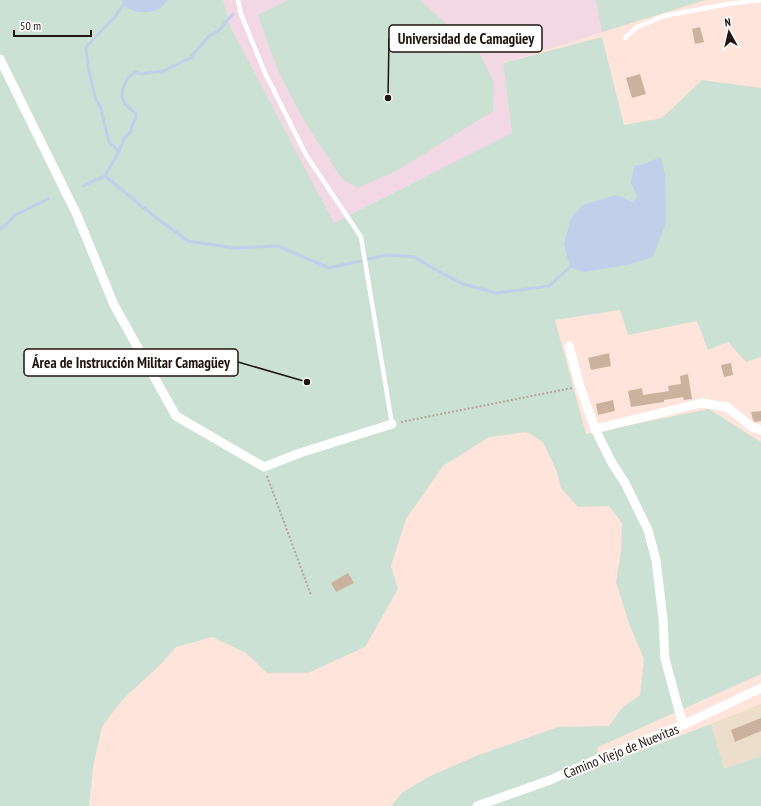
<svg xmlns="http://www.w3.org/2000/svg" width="761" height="806" font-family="'PT Sans Narrow',sans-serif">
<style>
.industrial{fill:#edddcb}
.education{fill:#f1d8e2}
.green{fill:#cae1d3}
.water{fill:#c2cfea}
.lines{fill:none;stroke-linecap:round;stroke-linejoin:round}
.stream{stroke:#c2cfea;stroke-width:3}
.building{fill:#cbb29e}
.path{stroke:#b8a29a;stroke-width:2;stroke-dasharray:2 2;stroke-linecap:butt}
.lane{stroke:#fff;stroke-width:4.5}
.street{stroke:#fff;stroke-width:9}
.labels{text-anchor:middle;stroke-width:3.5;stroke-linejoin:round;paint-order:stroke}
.street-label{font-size:14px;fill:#201511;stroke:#fff}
.leader{fill:none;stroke:#201511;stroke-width:1.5}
.callout-dot{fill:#201511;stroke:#fff;stroke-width:1.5}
.callout{fill:#fff;stroke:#201511;stroke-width:1.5}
.callout-label{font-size:15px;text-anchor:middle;font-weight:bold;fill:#201511}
</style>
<rect width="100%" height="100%" fill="#fee4da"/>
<polygon class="industrial" points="761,704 761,756 724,769 711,724"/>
<polygon class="education" points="223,0 705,0 503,63 512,133 334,223 231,28"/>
<g class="green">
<polygon points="0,0 223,0 231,28 334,223 512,133 503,63 602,37 624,125 662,118 702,80 761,88 761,357 746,362 728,342 708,350 697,321 628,335 620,310 555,320 586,434 709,409 761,442 761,674 598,747 595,768 711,724 724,769 761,756 761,806 391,806 402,793 428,777 476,756 558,727 609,726 622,708 640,695 644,659 630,626 616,582 621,551 622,523 609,506 578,507 561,488 557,472 543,442 526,432 489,437 443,466 406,519 391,566 398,589 365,647 308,673 267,673 246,653 212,637 176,647 161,664 122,700 102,727 93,767 89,806 0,806"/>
<polygon points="288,0 420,0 481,56 494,82 493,111 396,171 358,188 342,179 305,122 279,73 258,15"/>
<polygon points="596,0 705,0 602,32"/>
</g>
<g class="water">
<path d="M121,0H168C165,3 162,7 159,9C147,15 126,13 121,0Z"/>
<polygon points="661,157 665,176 666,222 653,257 627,265 584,272 570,267 564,244 571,218 583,205 616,195 632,202 638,197 631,183 634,166 644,164"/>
</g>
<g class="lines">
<g class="stream">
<polyline points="119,151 109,142 103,118 101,108 96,100 88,67 86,47 115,17 123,5"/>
<polyline points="105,176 155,217 188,241 235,248 278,246 329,268 387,255 414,257 436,270 463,284 496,293 549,286 570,267"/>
<path d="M83,186L105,176L119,151L124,139L131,131L132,125L136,118V114C132,110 127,107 124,102C118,94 127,74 137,72L141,74L163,71L190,58L209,36L219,30L233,14"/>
<polyline points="0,229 8,223 15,215 48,199"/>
</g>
</g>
<g class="building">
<polygon points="700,27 704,42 695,44 692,29"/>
<polygon points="640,74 646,94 632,98 626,78"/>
<polygon points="609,353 611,366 591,370 588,358"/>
<polygon points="731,363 733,375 724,377 721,365"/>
<polygon points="688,374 692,399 684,400 683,397 664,400 664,402 631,407 628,391 642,388 643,395 669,391 668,386 681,384 680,376"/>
<polygon points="613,400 615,411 598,415 596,404"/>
<polygon points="761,411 761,421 755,422 753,420 751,412"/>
<polygon points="348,573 354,583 336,592 331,583"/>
<polygon points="761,718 761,731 735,742 731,730"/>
</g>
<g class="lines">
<g class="path">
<polyline points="401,422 572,388"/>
<polyline points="267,476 311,595"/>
</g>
<g class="lane">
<polyline points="238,0 241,14 265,73 306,155 361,237 392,424"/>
<polyline points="625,38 637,27 664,16 728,4 761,0"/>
</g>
<g class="street">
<polyline points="0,59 77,215 114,305 176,416 264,467 300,453 392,424"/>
<polyline points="569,346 580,387 595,429 612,463 625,483 648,530 656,560 663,619 665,659 683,725"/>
<polyline points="595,429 701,403 727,407 752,427 761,430"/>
<polyline points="477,806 550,780 598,759 683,725 761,688"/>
</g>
</g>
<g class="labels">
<g class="street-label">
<text transform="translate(621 751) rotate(-22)" y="5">Camino Viejo de Nuevitas</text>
</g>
</g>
<path class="leader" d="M388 98L389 38M307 382L238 362"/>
<g class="callout-dot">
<circle cx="388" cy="98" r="4"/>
<circle cx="307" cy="382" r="4"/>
</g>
<g class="callout">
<rect x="389" y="25" width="153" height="27" rx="4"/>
<rect x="24" y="349" width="214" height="27" rx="4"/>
</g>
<g class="callout-label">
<text x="466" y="44">Universidad de Camagüey</text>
<text x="131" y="368">Área de Instrucción Militar Camagüey</text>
</g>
<g transform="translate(729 32) rotate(352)" stroke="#ffffff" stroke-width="3" paint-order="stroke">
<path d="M0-3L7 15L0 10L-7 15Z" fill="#201511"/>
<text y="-6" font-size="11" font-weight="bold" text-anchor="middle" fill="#201511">N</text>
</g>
<path d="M14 30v6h77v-6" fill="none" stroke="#201511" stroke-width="2"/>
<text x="20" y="30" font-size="12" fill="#201511" stroke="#ffffff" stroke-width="3" paint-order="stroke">50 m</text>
</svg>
